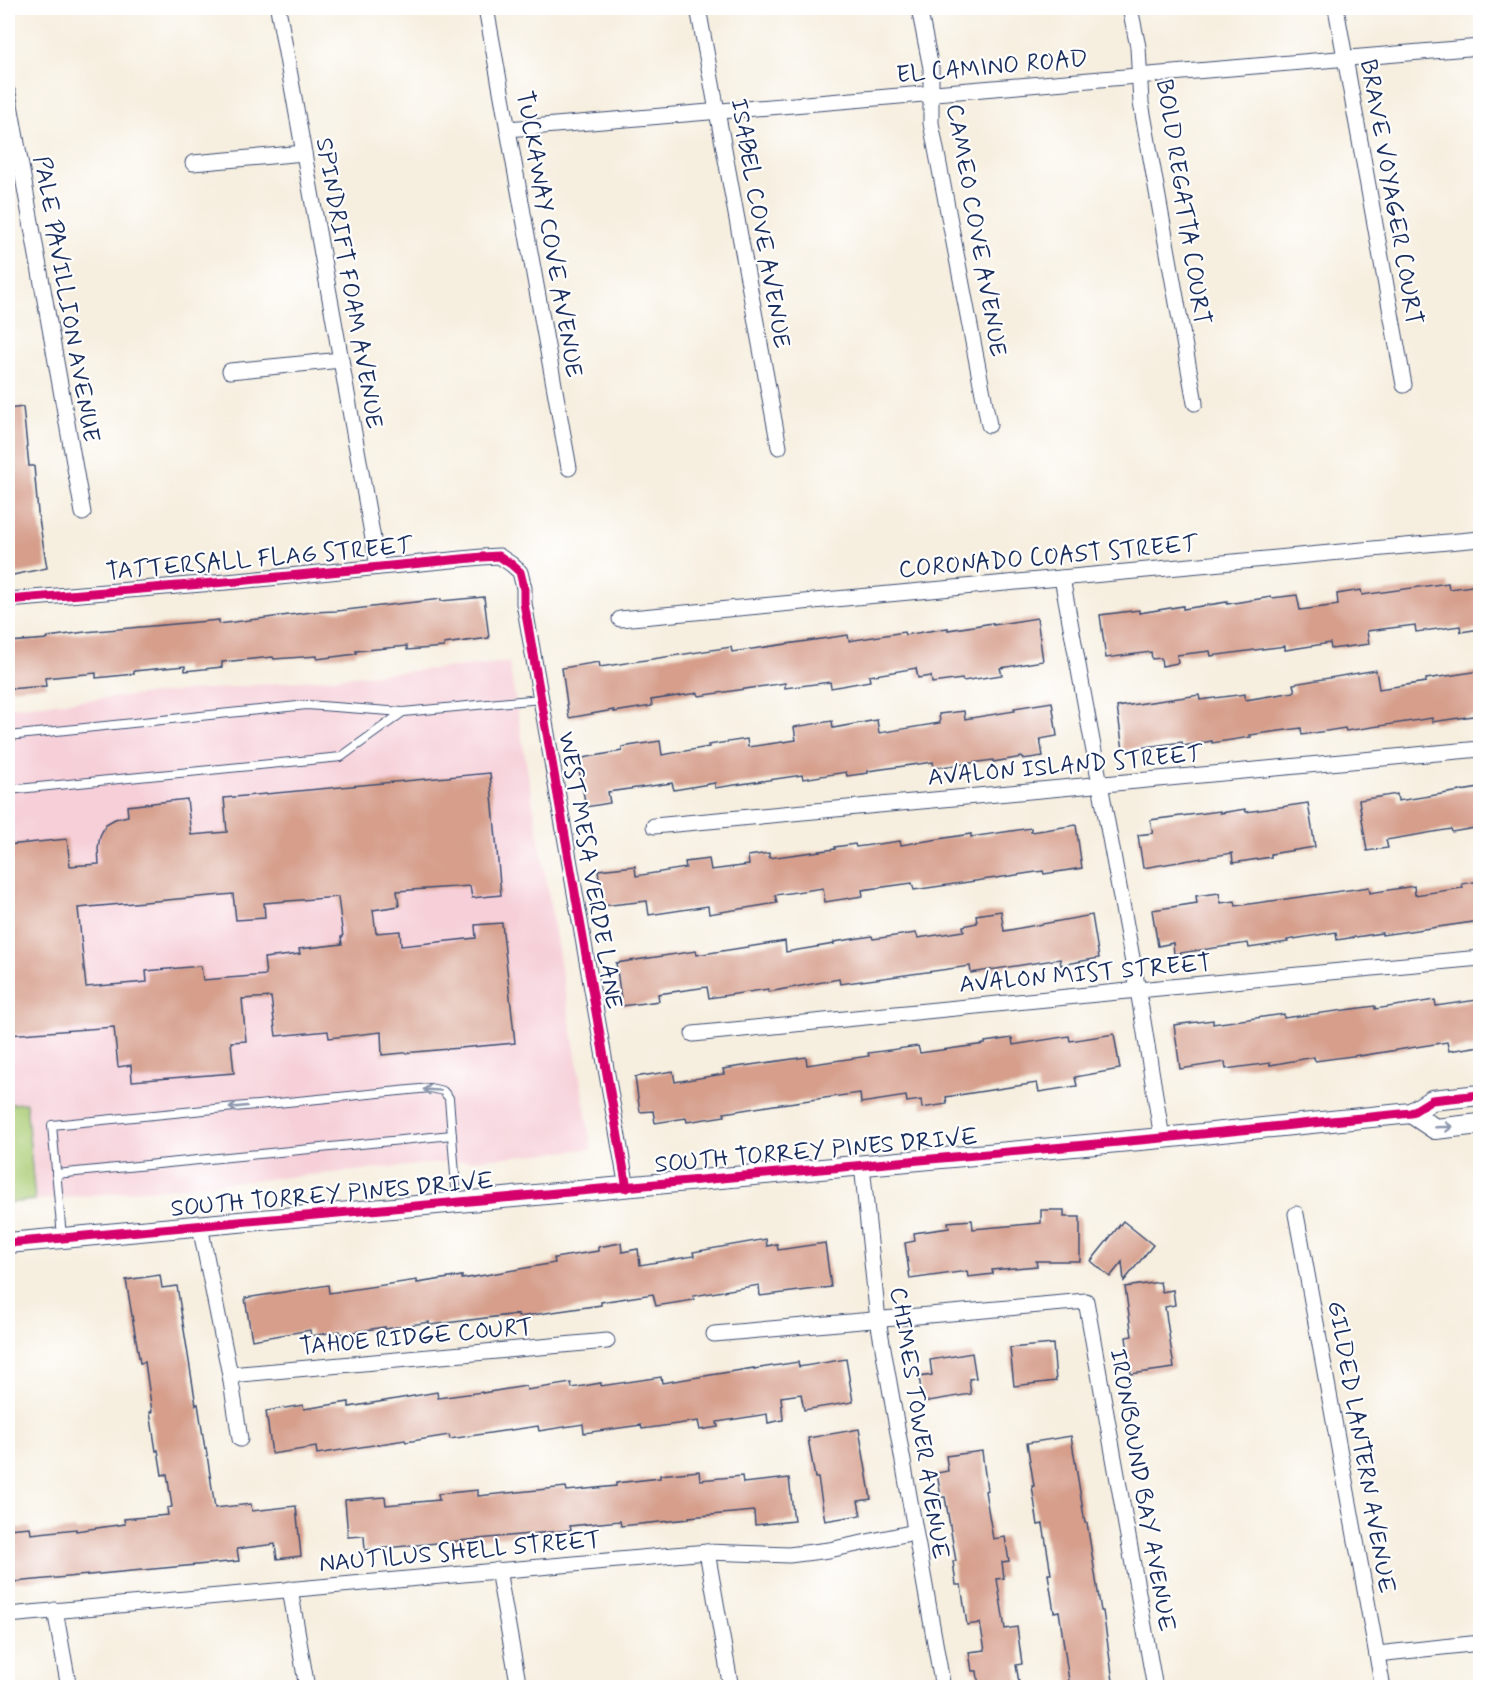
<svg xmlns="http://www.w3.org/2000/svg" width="1488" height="1695" font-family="Mynerve,sans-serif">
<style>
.built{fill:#f6cfd8}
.green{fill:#aacc74;stroke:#627e69;stroke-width:1.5}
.building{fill:#d69e8b;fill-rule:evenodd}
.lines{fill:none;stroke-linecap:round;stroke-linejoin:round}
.service-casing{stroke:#3c4c71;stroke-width:10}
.minor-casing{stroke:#3c4c71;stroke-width:17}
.tertiary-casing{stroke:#3c4c71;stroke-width:22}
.service{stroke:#fff;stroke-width:8}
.minor{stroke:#fff;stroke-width:15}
.tertiary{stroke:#fff;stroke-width:20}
.cycleway-casing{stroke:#fff;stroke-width:13}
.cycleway{stroke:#d6006c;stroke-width:9}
.oneway{stroke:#8d97ae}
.labels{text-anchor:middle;stroke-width:4.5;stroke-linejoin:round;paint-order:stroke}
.street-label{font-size:24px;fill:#1b2f5e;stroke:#fff}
</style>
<rect width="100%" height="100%" fill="#fff"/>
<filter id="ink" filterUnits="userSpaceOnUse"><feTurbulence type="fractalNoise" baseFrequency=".0167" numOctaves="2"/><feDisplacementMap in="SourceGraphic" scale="12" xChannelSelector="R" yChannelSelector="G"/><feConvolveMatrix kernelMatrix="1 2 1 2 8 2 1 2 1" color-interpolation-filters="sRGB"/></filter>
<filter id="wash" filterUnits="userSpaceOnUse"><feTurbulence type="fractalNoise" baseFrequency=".008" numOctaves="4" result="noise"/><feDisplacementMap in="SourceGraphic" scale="24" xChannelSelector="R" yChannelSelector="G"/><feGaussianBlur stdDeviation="1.35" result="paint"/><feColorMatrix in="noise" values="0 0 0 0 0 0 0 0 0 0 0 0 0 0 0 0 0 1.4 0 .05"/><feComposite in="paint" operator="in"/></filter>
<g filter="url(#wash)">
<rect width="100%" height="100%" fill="#f6eede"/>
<polygon class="built" points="509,662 592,1149 8,1203 8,707"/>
<polygon class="green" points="26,1103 35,1200 8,1203 8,1104"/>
<g id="blocks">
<g class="building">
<polygon points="23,407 29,466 34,466 38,513 47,568 8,576 8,409"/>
<polygon points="1448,583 1449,589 1480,585 1480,629 1461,632 1460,626 1416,632 1415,625 1367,631 1369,644 1331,649 1330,643 1285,650 1285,646 1211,656 1210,651 1177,655 1178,663 1162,666 1161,658 1152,659 1151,652 1106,658 1100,615 1139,610 1139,613 1183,606 1183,609 1227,602 1227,604 1271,597 1272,598 1297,595 1300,610 1338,605 1337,594 1361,590 1362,595"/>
<polygon points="484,597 489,638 444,644 444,647 407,650 407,646 356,651 356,654 317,659 317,656 274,659 273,657 222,662 222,667 185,671 185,666 134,671 134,674 96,678 96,673 45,678 46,686 8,689 8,642 48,639 48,637 85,632 219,620 219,624 312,612 337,611 441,599 441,601"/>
<polygon points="1037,618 1043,661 1000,668 1002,675 963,681 962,679 932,683 931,676 918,678 916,668 869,676 870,681 831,688 830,682 785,688 785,683 699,696 698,693 651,700 652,706 614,712 614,710 569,718 562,668 599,662 600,667 731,647 732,652 848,635 849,641 904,632 905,635 948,628 948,630 993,623 993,625"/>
<polygon points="1376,670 1379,689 1426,682 1426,679 1480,671 1480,715 1432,722 1432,718 1346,731 1345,728 1302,735 1301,728 1250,735 1251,737 1212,743 1212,741 1183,746 1182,742 1123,750 1117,707 1199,695 1200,700 1245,694 1245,700 1295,692 1293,684"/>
<polygon points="1052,702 1057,736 1040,739 1043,756 1023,759 1022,757 993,762 993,760 934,768 933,762 868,771 868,773 847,776 846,772 803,779 802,775 715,788 715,783 674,790 672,783 608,792 610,803 586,807 577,759 622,751 622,747 660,741 662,755 709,747 708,745 747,739 748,747 796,740 794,727 832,721 833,728 877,720 879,733 940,723 939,714 964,711 965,719 1015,711 1014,708"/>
<path d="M490,773L501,895L472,898L470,886L397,891L399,906L373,910L376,933L400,931L401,946L476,938L475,925L502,923L515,1043L382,1055L381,1032L329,1038L328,1031L276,1036L271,997L242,999L246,1041L231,1042L234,1073L132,1081L131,1065L118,1067L114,1027L8,1035V845L67,839L70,866L99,864L98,848L100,836L106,824L115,819L128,816L127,806L187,799L191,835L227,832L224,798ZM233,894L236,920L265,918L264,903L338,897L343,937H341L342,944L299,949L300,954L264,958L266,975L203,980L201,966L146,971L147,982L86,987L78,908Z"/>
<polygon points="1480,788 1480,827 1452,832 1451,829 1386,840 1388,848 1367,851 1359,800 1397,794 1398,801"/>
<polygon points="1308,803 1315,847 1271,854 1271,857 1233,863 1232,853 1143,868 1138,835 1153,833 1150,820 1220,811 1220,813 1245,809 1246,812"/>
<polygon points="1076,825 1082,868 1044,874 1043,871 914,890 912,883 862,890 863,896 825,902 823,888 775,895 777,903 709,914 708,906 649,915 647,901 602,906 598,870 635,866 636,876 686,868 685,862 709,859 711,870 749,865 748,856 769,853 769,858 835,849 835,847 855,844 856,847 900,841 901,845 971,834 971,837 1031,828 1031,832"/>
<polygon points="1480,881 1480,921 1382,935 1382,933 1337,940 1336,932 1287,940 1288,942 1249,948 1248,943 1174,954 1173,943 1158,946 1152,910 1197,903 1196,896 1219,893 1221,903 1235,901 1236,906 1369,887 1370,893 1414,886 1415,895 1463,888 1462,884"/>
<polygon points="1001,911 1004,931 1092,915 1099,958 1061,965 1060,959 971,973 970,966 840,984 839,979 768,992 768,989 709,998 707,987 658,994 659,1001 622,1006 616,963 696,951 697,955 785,941 786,952 834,944 834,942 872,936 873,939 916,933 918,938 964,931 963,926 977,923 976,915"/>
<polygon points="1435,1000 1436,1006 1477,1000 1480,1019 1480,1046 1449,1051 1447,1042 1359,1056 1359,1055 1315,1061 1314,1057 1270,1065 1270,1063 1226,1069 1225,1062 1180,1069 1174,1025 1213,1020 1213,1024 1284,1014 1284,1018 1375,1006 1375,1009"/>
<polygon points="1114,1034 1120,1069 1075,1077 1077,1086 1039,1092 1037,1083 946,1097 947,1104 922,1108 921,1100 907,1102 906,1096 861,1103 860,1093 774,1105 724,1113 725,1116 687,1122 686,1118 655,1123 653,1111 640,1112 635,1077 673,1071 675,1082 724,1074 723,1069 806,1057 807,1065 869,1056 868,1053 918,1046 920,1053 985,1044 985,1042 1012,1038 1013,1045 1069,1036 1070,1041"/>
<polygon points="1041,1210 1064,1210 1064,1217 1080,1217 1080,1261 1036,1261 1037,1266 992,1270 993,1274 968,1277 967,1271 910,1279 905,1243 915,1241 914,1233 949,1228 948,1222 972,1220 973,1229 1041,1223"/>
<polygon points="1123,1221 1153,1245 1124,1281 1122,1262 1110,1277 1091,1261"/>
<polygon points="766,1239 767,1246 777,1244 778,1250 825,1243 831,1287 760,1296 759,1285 693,1296 694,1300 656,1306 653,1294 601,1302 601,1305 518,1317 518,1314 430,1325 429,1322 385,1329 385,1327 341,1334 340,1331 311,1336 310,1330 252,1340 245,1298 328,1285 329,1293 417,1280 417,1283 462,1276 462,1279 555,1263 554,1258 598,1251 598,1247 621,1243 622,1252 638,1249 640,1265 694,1256 693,1252"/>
<polygon points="160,1275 162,1288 177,1286 196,1405 198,1404 205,1449 206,1448 215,1508 251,1504 252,1511 296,1506 301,1556 277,1559 275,1544 237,1549 239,1561 14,1582 13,1566 8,1566 8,1529 30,1527 31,1534 76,1529 76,1531 125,1524 124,1519 168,1515 167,1508 172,1507 167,1474 162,1475 158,1450 156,1451 150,1412 152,1412 145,1362 140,1363 126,1280"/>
<polygon points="1160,1282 1162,1292 1173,1290 1175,1305 1165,1307 1174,1368 1131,1374 1126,1337 1132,1336 1125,1287"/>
<polygon points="1053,1344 1056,1381 1014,1386 1010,1348"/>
<polygon points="972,1353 976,1378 969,1379 971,1394 923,1402 919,1377 932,1375 930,1360"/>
<polygon points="846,1359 853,1402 804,1410 801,1394 781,1397 783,1420 768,1423 767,1414 717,1422 718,1427 700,1430 698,1421 642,1429 641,1425 584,1433 583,1424 539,1431 538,1426 450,1439 449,1435 406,1442 405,1440 317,1454 316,1447 272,1454 266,1411 303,1405 304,1409 349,1402 349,1407 437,1392 438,1398 482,1392 482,1393 526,1386 527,1390 571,1383 572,1388 601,1383 601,1386 661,1377 662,1383 754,1368 754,1369 798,1362 799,1367"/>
<polygon points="859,1429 871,1499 858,1501 861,1515 825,1521 818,1478 815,1478 808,1438"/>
<polygon points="1071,1436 1085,1523 1087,1523 1101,1611 1103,1611 1114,1688 1070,1688 1059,1611 1054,1612 1048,1574 1051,1574 1043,1524 1038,1525 1032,1486 1034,1486 1027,1443"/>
<polygon points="982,1451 987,1490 985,1491 993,1539 1005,1537 1009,1561 1002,1562 1004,1578 997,1579 1005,1629 1017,1627 1022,1664 1016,1665 1020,1688 979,1688 977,1671 972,1671 969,1652 985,1650 980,1623 967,1625 961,1585 956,1585 953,1561 956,1561 945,1497 941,1497 937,1473 948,1471 946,1456"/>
<polygon points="699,1471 700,1480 742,1476 743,1483 789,1478 794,1521 755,1525 754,1511 689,1517 689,1519 621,1526 620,1521 570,1526 571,1530 365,1550 364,1536 348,1537 345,1500 385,1497 386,1505 439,1500 438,1494 478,1490 478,1496 566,1487 567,1491 616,1486 616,1483 660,1478 660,1475"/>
</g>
</g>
</g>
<g filter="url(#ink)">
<use href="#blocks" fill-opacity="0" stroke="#3c4c71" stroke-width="1.5"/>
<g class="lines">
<g class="service-casing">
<g id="service">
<polyline points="8,736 307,705 403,712 541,699"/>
<polyline points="8,790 341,757 403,712"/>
<polyline points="56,1174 452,1135"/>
<polyline points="62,1237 52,1125 430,1088 443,1091 449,1098 457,1200"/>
</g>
</g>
<g class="minor-casing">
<g id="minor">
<polyline points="278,8 378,567"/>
<polyline points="486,8 569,468"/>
<polyline points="698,8 779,447"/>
<polyline points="919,8 931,68 931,123 989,425"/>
<polyline points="1130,8 1138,47 1141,103 1195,403"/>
<polyline points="1336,8 1404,385"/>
<polyline points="8,93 83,513"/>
<polyline points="508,129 1480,47"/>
<polyline points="193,163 304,153"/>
<polyline points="230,371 341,360"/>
<polyline points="1062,578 1138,990 1162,1138"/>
<polyline points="8,600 238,581 482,557 499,556 511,564 520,572 524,588 524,603 627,1188"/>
<polyline points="620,619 1480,539"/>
<polyline points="654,826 1480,749"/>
<polyline points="693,1034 1138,990 1480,958"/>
<polyline points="862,1165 878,1320 943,1688"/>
<polyline points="1296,1214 1383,1688"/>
<polyline points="200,1226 230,1375 240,1439"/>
<polyline points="714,1334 1086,1301 1155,1688"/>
<polyline points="230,1375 607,1341"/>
<polyline points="707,1552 731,1688"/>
<polyline points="498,1570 519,1688"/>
<polyline points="290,1589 307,1688"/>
<polyline points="55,1610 69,1688"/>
<polyline points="8,1615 707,1552 789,1555 829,1550 915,1532"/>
<polyline points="1377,1654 1480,1643"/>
</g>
</g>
<g class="tertiary-casing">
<g id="tertiary">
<polyline points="1411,1113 1435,1129 1480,1124"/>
<polyline points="8,1243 1162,1138 1411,1113 1432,1100 1480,1095"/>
</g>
</g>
<use href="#service" class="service"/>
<use href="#minor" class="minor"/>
<use href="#tertiary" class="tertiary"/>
<g class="cycleway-casing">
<g id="cycleway">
<polyline points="8,600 238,581 482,557 499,556 511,564 520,572 524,588 524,603 627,1188"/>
<polyline points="8,1243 1162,1138 1411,1113 1432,1100 1480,1095"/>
</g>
</g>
<use href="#cycleway" class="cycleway"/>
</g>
<defs><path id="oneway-shaft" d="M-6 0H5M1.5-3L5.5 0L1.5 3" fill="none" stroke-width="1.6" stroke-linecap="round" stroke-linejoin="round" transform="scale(1.5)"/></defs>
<g class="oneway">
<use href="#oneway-shaft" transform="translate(432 1090) rotate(-176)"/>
<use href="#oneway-shaft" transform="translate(238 1107) rotate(174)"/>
<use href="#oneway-shaft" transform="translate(1444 1127) rotate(-2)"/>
</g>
</g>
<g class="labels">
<g class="street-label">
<text transform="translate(992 66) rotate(-5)" y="8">EL CAMINO ROAD</text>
<text transform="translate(1392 192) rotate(80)" y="8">BRAVE VOYAGER COURT</text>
<text transform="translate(1184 202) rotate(81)" y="8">BOLD REGATTA COURT</text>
<text transform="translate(761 223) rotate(80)" y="8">ISABEL COVE AVENUE</text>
<text transform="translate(977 230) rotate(80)" y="8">CAMEO COVE AVENUE</text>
<text transform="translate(550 234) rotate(80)" y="8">TUCKAWAY COVE AVENUE</text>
<text transform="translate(350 283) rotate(80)" y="8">SPINDRIFT FOAM AVENUE</text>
<text transform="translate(67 299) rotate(80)" y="8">PALE PAVILLION AVENUE</text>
<text transform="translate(1048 556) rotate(-5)" y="8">CORONADO COAST STREET</text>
<text transform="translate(259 558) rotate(-5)" y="8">TATTERSALL FLAG STREET</text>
<text transform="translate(1065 765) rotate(-5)" y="8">AVALON ISLAND STREET</text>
<text transform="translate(591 870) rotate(80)" y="8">WEST MESA VERDE LANE</text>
<text transform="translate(1085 973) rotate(-5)" y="8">AVALON MIST STREET</text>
<text transform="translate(816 1150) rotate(-5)" y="8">SOUTH TORREY PINES DRIVE</text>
<text transform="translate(332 1194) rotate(-5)" y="8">SOUTH TORREY PINES DRIVE</text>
<text transform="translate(416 1336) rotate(-5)" y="8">TAHOE RIDGE COURT</text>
<text transform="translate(920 1423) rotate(81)" y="8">CHIMES TOWER AVENUE</text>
<text transform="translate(1362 1447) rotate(80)" y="8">GILDED LANTERN AVENUE</text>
<text transform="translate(1143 1490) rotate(80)" y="8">IRONBOUND BAY AVENUE</text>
<text transform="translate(460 1551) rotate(-5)" y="8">NAUTILUS SHELL STREET</text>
</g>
</g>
<rect width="1488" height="1695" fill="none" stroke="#fff" stroke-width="30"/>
</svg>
